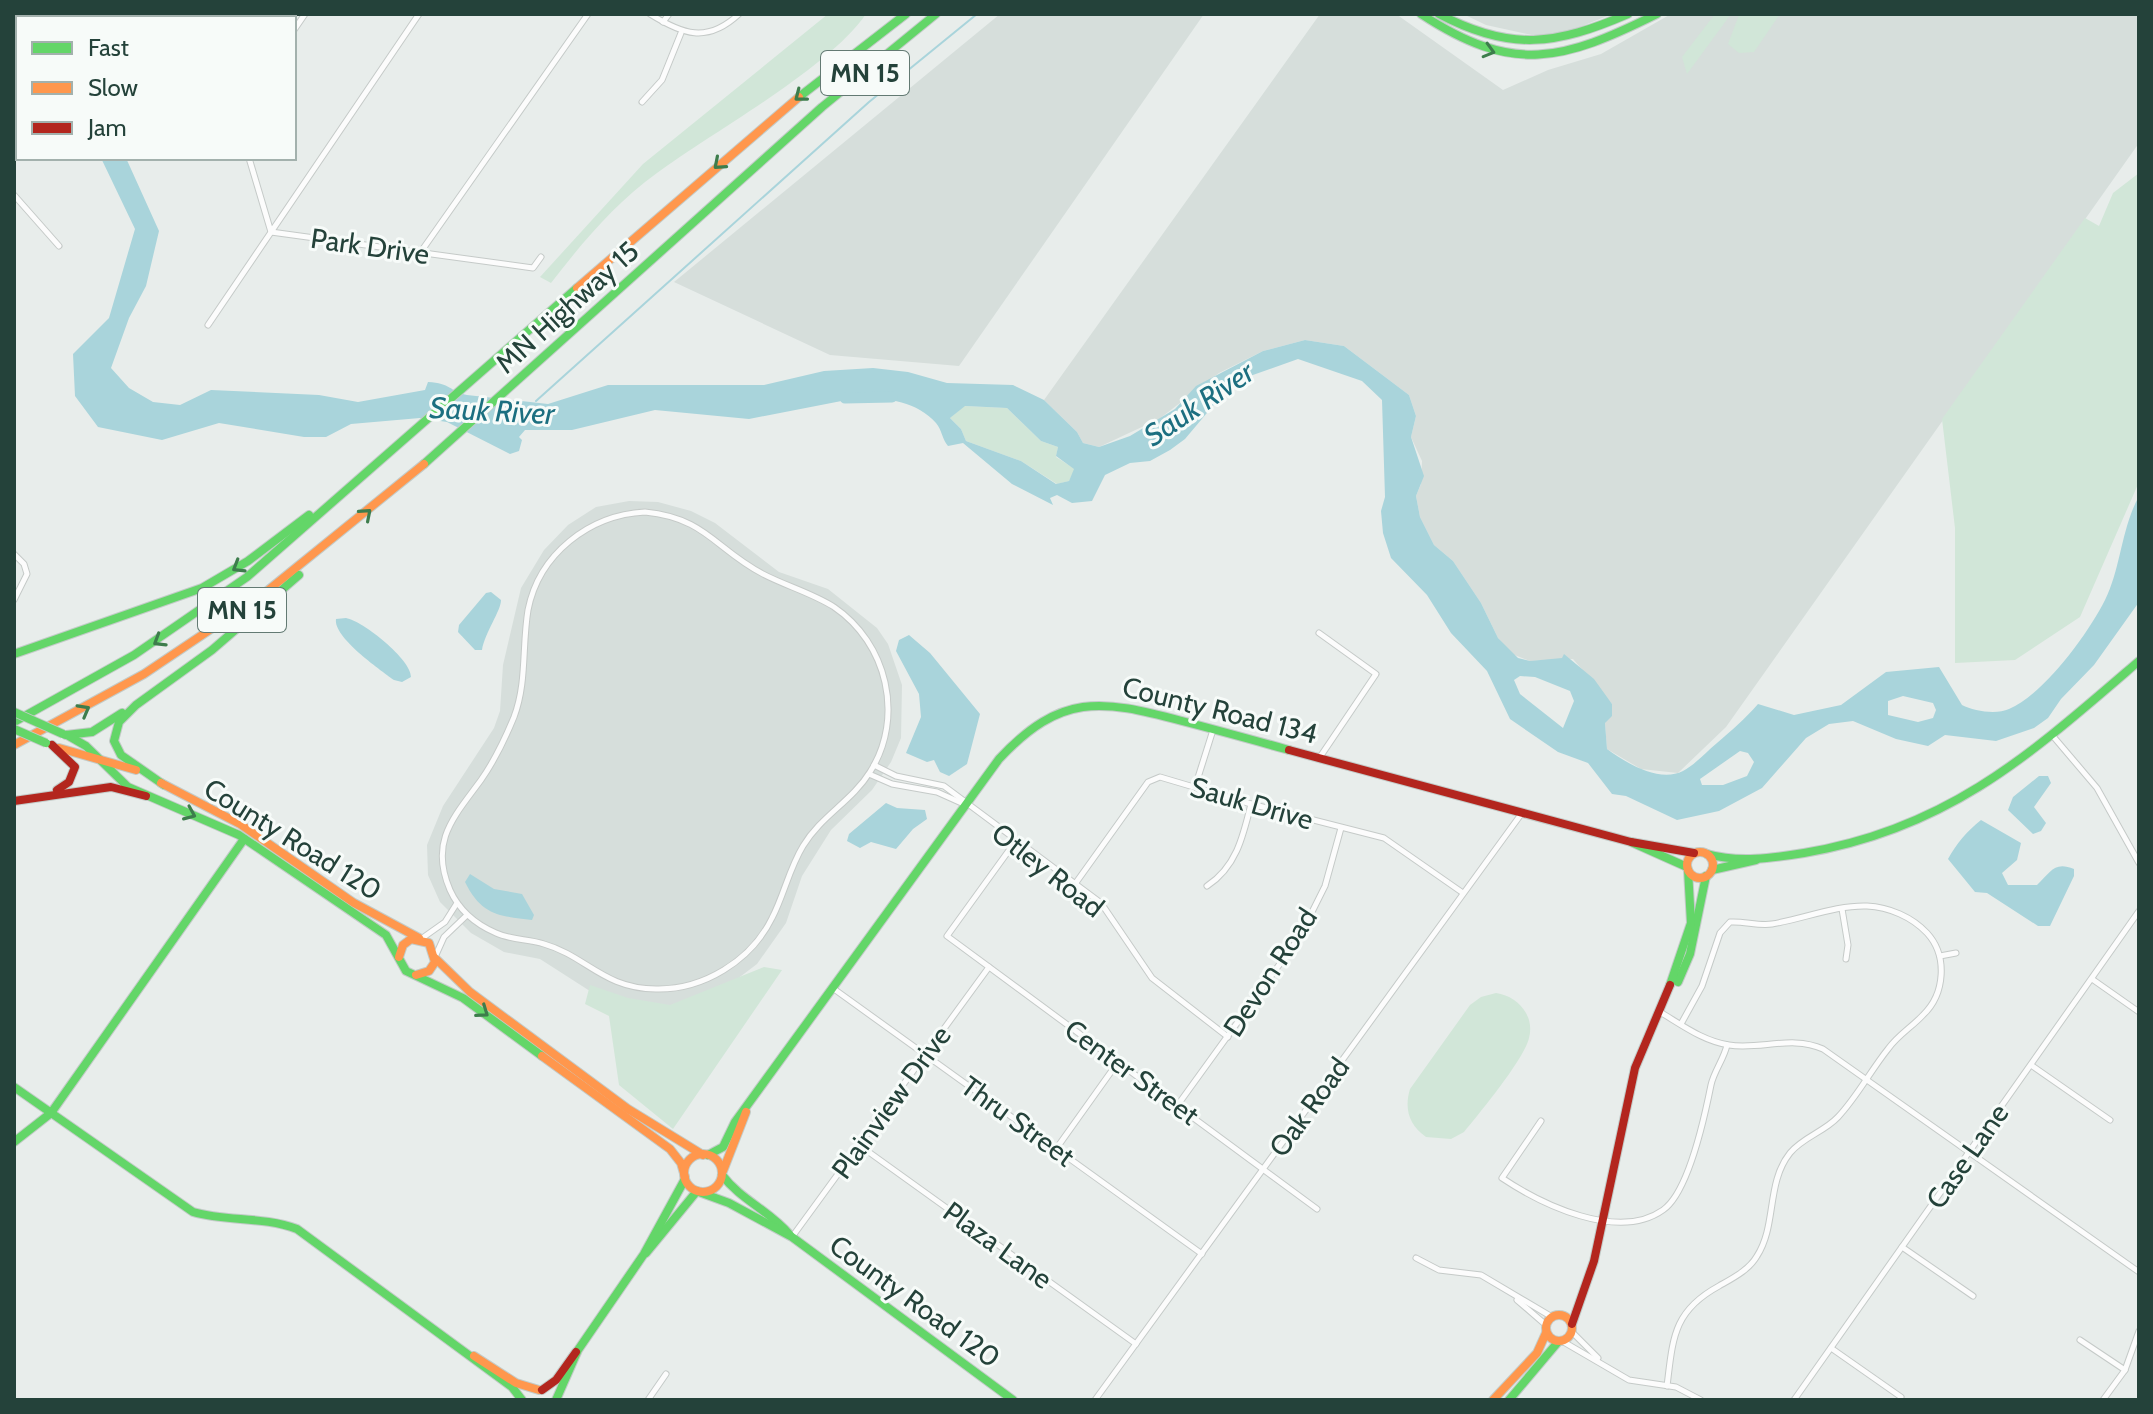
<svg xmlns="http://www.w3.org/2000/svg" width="2153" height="1414" font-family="Cabin,sans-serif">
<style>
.built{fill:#d6dedb}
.green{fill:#d1e6d8}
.water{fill:#a9d4db;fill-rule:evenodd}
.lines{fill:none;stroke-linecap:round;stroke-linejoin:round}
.stream{stroke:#a9d4db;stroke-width:2}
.river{stroke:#a9d4db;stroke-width:11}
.street-casing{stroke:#c5cac8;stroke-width:7}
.fast-casing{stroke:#c3cbc8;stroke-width:10}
.slow-casing{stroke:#c3cbc8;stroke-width:10}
.jam-casing{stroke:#c3cbc8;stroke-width:10}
.street{stroke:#fcfcfc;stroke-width:5}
.fast{stroke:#63d668;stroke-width:8}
.slow{stroke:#ff974d;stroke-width:8}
.jam{stroke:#b3261e;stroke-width:8}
.fast-bridge-casing{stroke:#c3cbc8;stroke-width:10;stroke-linecap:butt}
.fast-bridge{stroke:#63d668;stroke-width:8}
.oneway{stroke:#3d7d4c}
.labels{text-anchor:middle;stroke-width:6;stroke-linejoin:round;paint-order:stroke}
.shield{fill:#f7fbf9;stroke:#637a73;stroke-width:2}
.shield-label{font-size:26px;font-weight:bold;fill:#24423a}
.street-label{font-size:28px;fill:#24423a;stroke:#f7fbf9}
.water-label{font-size:30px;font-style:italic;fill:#1c6f80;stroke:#f7fbf9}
</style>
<rect width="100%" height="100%" fill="#e8edeb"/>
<g class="built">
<polygon points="1000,14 1204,14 959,366 830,355 674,282"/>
<polygon points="1320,14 1396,14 1503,90 1548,70 1601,54 1671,14 2139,14 2139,143 1726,727 1678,773 1641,769 1607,749 1605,723 1612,704 1573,659 1530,661 1512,654 1498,638 1481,603 1453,561 1434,545 1420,517 1416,496 1421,484 1422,461 1411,437 1416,416 1409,395 1344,346 1305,340 1263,351 1219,373 1159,419 1099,447 1083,443 1077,432 1044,400"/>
<polygon points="1463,14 1612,14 1565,33 1536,36 1486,25"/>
<polygon points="629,501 658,502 691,511 715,523 779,572 828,589 877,628 888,644 902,685 901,738 891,762 872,790 831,830 802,876 786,923 757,964 720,992 670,1012 593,993 540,959 504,952 471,933 440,902 428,875 427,845 443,806 494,728 500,711 503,665 521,588 544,550 568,525 596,507"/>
</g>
<g class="green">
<path d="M828,14H866C828,69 714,131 657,173C615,203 582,243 551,283L540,277L643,164Z"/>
<polygon points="1715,14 1731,14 1687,74 1682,57"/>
<polygon points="1780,14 1754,52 1739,53 1728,44 1739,15"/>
<polygon points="2139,173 2139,482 2080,617 2015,660 1955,663 1955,528 1942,419 2085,218 2099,226 2113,193"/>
<polygon points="964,406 1007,408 1041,441 1058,447 1056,457 1075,469 1069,481 1057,484 1021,461 966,441 961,429 950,418"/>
<polygon points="764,967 782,970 673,1129 619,1085 609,1016 585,1004 590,985 628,998 670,1005"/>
<path d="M1496,993C1518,996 1535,1016 1529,1038C1525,1058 1479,1114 1464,1132L1451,1139L1426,1137C1409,1125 1404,1109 1410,1089L1470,1005L1481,997Z"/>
</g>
<g class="water">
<path d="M101,158H126L159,231L146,286L129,318L111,368L129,388L153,402L180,405L211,390L319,395L358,402L425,390L428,382C451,383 449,391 467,395L548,404L608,385H764L824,371L873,368L908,372L947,383L1013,385L1044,400L1077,432L1083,443L1099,447L1130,436L1175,409L1196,386L1263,351L1305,340L1344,346L1409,395L1416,416L1411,437L1424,476L1416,496L1420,517L1434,545L1453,561L1481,603L1498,638L1518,658L1530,661L1562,658L1564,654L1594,679L1612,704V716L1605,723L1607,749C1626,763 1659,783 1683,771C1696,764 1706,752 1717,743C1732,730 1745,719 1758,704L1794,715L1841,705L1886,672L1939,667L1962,705C1974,711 1996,715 2009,709C2044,694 2088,634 2105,600C2121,568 2121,529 2139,496V602L2094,665L2061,699L2048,718L2034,728L1996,741L1945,735L1928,746L1896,739L1853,721L1829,724L1806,738L1762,788L1719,811L1677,820L1626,796L1612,794L1588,763L1558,752L1510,719L1487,671L1451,633L1427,595L1391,558L1383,533L1381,511L1385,497L1382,400L1362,381L1298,359L1250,376L1217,401L1185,439L1170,450L1150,461L1130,463L1105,475L1092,501L1072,503L1057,495L1050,498L1053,505L1012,484L963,443L948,446C942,439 942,430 936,423C918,402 887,398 862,397L749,419L655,410L572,430H525L519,437L522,440L519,451L510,454L447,422L420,418L351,424L326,437H304L219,423L162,440L98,427L75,396L73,354L109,318L135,229ZM965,406L1007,408L1041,441L1058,447L1056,456L1074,469L1069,481L1056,484L1021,461L966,441L961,429L950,418ZM1520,676L1535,677L1570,691L1574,701L1563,728L1520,694L1514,680ZM1903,696L1933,703L1936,710L1933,718L1918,722L1888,715V701ZM1740,751L1748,753L1754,762L1747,776L1723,785H1702L1700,779Z"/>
<path d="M491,592L501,600C501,611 485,632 482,650H475L458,632L459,625L486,593Z"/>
<path d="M346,618C363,621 412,660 411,677L402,682L394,680C379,669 333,637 336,619Z"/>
<polygon points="909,635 930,653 980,714 967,764 949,776 940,772 934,760 927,762 906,753 921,717 919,694 896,651 899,640"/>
<polygon points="2039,776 2048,776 2051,783 2034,807 2046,823 2041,831 2033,834 2008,810 2013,797"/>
<polygon points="886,803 897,808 925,810 927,819 913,829 896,849 871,842 860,848 847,841 849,834"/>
<path d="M1981,820L2021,843L2017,860L2002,873L2008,885H2037C2051,872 2054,861 2074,869V876L2050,926H2038L1987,893L1975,892L1948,859C1956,844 1967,831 1981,820Z"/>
<path d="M470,874L494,889L522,894L534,915L532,920C502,916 482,917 465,882Z"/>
</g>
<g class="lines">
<polyline class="stream" points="536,401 869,102 977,14"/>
<polyline class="river" points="845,398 892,397"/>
<g class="street-casing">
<g id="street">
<polyline points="90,14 103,18"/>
<path d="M650,14C682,34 707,44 739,14"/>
<polyline points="193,18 196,14"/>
<polyline points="663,22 669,14"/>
<polyline points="294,30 305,14"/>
<polyline points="642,102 662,80 681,33"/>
<polyline points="249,158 271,232 533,268 541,257"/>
<polyline points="14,195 59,246"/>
<polyline points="420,253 588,14"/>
<polyline points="208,325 419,14"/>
<path d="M645,512C706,518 715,549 763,574C786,586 812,593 834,607C887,643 905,717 870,772C852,801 821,816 803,846C789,869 784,895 772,918C751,961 703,990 656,989C604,989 586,956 544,944C528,939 511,940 496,933C475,924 459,910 450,890C429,841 454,817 481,780C495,760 505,739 514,717C527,683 522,646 528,610C539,554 589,515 645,512Z"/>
<polyline points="14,554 24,564 27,574 14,600"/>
<polyline points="1319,633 1376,674 1320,757"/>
<polyline points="2052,735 2097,788 2139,863"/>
<polyline points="874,765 896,776 944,786 1101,903 1152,978 1228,1037"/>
<polyline points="869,774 892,784 937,792 966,805"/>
<polyline points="1195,787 1213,730"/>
<polyline points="1015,842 947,936 1317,1209"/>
<polyline points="1075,884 1148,782 1160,777 1251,804 1384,838 1463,893"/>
<path d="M1207,886C1236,867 1243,837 1251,804"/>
<polyline points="1842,909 1848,945 1846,959"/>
<polyline points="421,939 445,922 457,903"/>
<polyline points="1940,956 1956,953"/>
<polyline points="435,957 444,937 467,915"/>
<polyline points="2092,979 2139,1012"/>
<polyline points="834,989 1202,1254"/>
<path d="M1660,1012C1682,1025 1703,1041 1729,1045C1760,1050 1792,1035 1823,1049L2139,1272"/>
<polyline points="2031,1065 2110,1120"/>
<polyline points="1177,1106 1300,936 1325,886 1341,828"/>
<path d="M1541,1121L1502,1178C1541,1204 1618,1242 1663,1210C1689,1192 1705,1115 1711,1085C1714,1071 1724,1059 1727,1045"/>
<polyline points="859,1145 1136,1344"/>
<polyline points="1056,1149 1118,1062"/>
<polyline points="792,1237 989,967"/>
<polyline points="1902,1247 1973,1296"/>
<polyline points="1416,1258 1439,1270 1481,1275 1552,1317"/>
<polyline points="1517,1300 1546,1325"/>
<polyline points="1572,1332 1598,1358"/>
<polyline points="2080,1340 2125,1370"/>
<polyline points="1562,1341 1629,1380 1676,1387 1701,1400"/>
<polyline points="1831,1348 1901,1397"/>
<path d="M1667,1386C1673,1338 1673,1311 1719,1286C1733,1278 1749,1270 1757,1256C1777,1225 1766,1183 1790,1153C1803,1137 1824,1132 1838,1117C1857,1097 1871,1070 1888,1049C1898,1035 1912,1027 1923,1015C1945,994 1948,956 1927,933C1912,917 1889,907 1867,906C1836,905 1803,919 1772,924C1758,926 1744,921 1730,922L1720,933L1702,986L1681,1024"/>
<polyline points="648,1400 666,1374"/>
<polyline points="1095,1400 1522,813"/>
<polyline points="1794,1400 2139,911"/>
<polyline points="2103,1400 2125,1370 2139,1331"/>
</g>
</g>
<g class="fast-casing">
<g id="fast">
<path d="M1421,14C1514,75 1562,61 1657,14"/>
<path d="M1439,14C1511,52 1556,45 1628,14"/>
<polyline points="799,97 906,14"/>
<polyline points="424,464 822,107 936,14"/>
<polyline points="14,654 202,588 248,561 309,515"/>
<polyline points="14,722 134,655 247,577 577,288"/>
<polyline points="66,735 92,732 122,713"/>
<polyline points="67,735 86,746 128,787 239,835 386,935 406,971 463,998 542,1056"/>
<polyline points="164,785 121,755 114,741 119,722 136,705 212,650 299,575"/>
<polyline points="1631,842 1687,867"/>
<path d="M1707,854C1738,863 1773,858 1804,853C1949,829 2032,753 2139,661"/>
<polyline points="1712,870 1756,860"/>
<polyline points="1678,982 1690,954 1706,876"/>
<polyline points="1670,985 1691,923 1688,870"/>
<path d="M14,1087L193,1212C228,1222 262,1216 297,1229L512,1387L522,1400"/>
<polyline points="14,1142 51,1113 244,839"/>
<path d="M708,1155L723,1147L735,1122L999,759C1061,693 1100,699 1182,721C1217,730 1253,740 1289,750"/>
<path d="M722,1175C741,1200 770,1211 790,1235"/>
<polyline points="699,1192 729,1203 792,1237 1013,1400"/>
<polyline points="646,1253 697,1191"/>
<polyline points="556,1400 578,1350 644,1254 685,1179"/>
<polyline points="1509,1400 1558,1342"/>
</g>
</g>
<g class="slow-casing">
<g id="slow">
<polyline points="577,288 799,97"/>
<polyline points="14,745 144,674 266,592 424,464"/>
<polyline points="59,748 136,770"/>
<polyline points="161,783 240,824 354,903 419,938"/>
<circle cx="1700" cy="865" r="13"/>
<polyline points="399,957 403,945 411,939 429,943 435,962 429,971 416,975"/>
<polyline points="435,958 470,992 628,1109 703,1155"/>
<polyline points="542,1056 670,1149 681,1163 685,1177"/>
<circle cx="703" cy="1173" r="19"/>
<polyline points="723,1171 746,1112"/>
<circle cx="1559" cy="1328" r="13"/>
<polyline points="474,1356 516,1383 539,1390"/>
<polyline points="1493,1400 1537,1353 1546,1333"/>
</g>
</g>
<g class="jam-casing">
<g id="jam">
<polyline points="52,745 75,767 69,782 57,790"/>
<polyline points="1289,750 1631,842 1694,853"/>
<polyline points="14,801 111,787 146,796"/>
<polyline points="1572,1324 1594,1261 1635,1068 1670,985"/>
<polyline points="542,1390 556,1380 576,1352"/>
</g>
</g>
<use href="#street" class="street"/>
<use href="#fast" class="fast"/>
<use href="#slow" class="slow"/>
<use href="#jam" class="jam"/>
<g class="fast-bridge-casing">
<g id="fast-bridge">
<polyline points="14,712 63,734"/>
<polyline points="14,729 46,743"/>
</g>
</g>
<use href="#fast-bridge" class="fast-bridge"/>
</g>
<defs><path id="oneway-chevron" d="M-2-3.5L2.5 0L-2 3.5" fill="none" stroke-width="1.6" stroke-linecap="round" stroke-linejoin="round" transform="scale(2)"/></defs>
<g class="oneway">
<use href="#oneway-chevron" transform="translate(1489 51) rotate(16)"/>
<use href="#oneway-chevron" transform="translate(800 96) rotate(142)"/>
<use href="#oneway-chevron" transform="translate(719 164) rotate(139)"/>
<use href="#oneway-chevron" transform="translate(366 514) rotate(-41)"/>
<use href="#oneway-chevron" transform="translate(238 567) rotate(149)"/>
<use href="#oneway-chevron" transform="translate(159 641) rotate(148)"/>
<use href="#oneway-chevron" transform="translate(84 710) rotate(-29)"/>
<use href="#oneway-chevron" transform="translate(190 814) rotate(23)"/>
<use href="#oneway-chevron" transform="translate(483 1012) rotate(35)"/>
</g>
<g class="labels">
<g class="shield">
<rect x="821" y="51" width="88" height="44" rx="6"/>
<rect x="198" y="588" width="88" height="44" rx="6"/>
</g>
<g class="shield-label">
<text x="865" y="82">MN 15</text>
<text x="242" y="619">MN 15</text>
</g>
<g class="street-label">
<text transform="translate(370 246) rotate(8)" y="10">Park Drive</text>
<text transform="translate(567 307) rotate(-42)" y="10">MN Highway 15</text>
<text transform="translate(1220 710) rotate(14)" y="10">County Road 134</text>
<text transform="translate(1252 803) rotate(16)" y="10">Sauk Drive</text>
<text transform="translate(293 839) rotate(32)" y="10">County Road 120</text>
<text transform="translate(1048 870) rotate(38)" y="10">Otley Road</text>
<text transform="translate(1270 972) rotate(-57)" y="10">Devon Road</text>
<text transform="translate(1132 1072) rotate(36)" y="10">Center Street</text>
<text transform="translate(891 1102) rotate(-54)" y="10">Plainview Drive</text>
<text transform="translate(1309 1107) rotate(-54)" y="10">Oak Road</text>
<text transform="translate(1018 1121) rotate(36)" y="10">Thru Street</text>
<text transform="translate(1967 1156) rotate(-55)" y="10">Case Lane</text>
<text transform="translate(998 1245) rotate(36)" y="10">Plaza Lane</text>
<text transform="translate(915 1301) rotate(36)" y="10">County Road 120</text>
</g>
<g class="water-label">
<text transform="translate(1199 404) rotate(-34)" y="10">Sauk River</text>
<text transform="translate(492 411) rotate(3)" y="10">Sauk River</text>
</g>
</g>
<rect width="2153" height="1414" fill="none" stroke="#24423a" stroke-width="32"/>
<rect x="16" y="16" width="280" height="144" fill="#f7fbf9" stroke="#a3b1ad" stroke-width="2"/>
<rect x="32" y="42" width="40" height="12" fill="#63d668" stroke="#a3b1ad" stroke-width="2"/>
<text x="88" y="56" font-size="24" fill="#24423a">Fast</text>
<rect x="32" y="82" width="40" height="12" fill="#ff974d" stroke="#a3b1ad" stroke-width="2"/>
<text x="88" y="96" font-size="24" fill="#24423a">Slow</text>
<rect x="32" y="122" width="40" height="12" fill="#b3261e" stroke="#a3b1ad" stroke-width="2"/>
<text x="88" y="136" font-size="24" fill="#24423a">Jam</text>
</svg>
